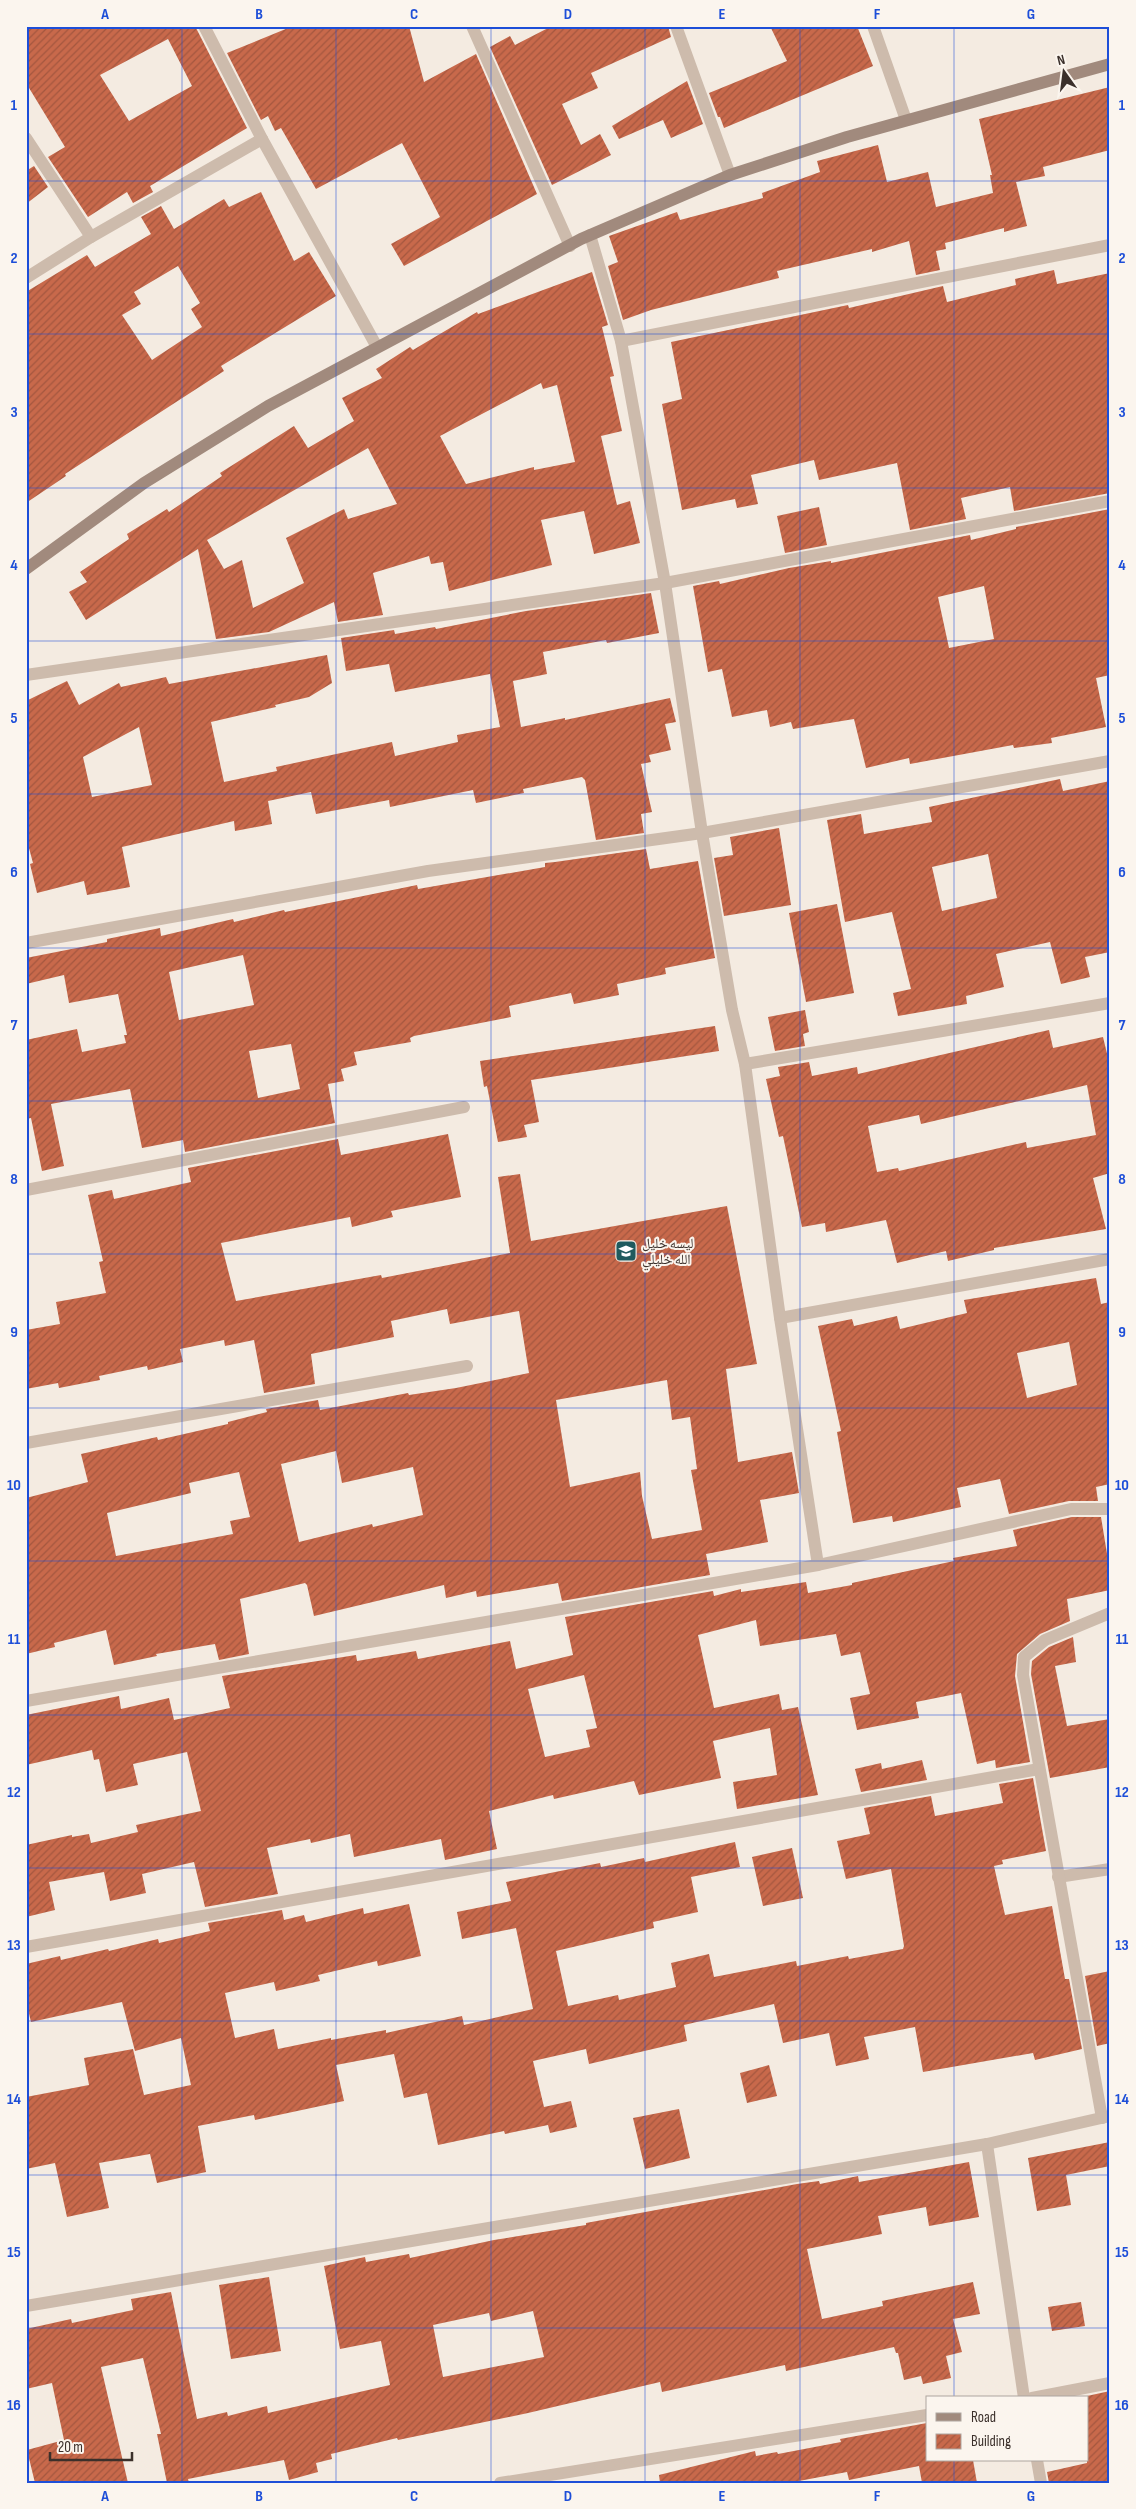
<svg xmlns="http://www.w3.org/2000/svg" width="1136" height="2509" font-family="'Sofia Sans Condensed','Noto Naskh Arabic',sans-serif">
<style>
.building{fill:url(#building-hatch);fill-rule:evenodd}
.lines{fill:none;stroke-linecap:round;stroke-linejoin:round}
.minor{stroke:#cdbbac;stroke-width:12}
.secondary{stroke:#a18a7d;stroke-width:12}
.grid{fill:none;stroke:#1d4ed8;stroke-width:1;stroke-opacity:0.55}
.labels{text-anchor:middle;stroke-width:4;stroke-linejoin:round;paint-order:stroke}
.poi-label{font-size:14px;fill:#3b302b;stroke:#fbf5ee;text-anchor:start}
.neatline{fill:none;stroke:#1d4ed8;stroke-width:2}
.grid-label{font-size:16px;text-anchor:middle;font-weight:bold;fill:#1d4ed8}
</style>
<defs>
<pattern id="building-hatch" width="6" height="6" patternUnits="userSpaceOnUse" patternTransform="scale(1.25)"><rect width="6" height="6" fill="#c8694b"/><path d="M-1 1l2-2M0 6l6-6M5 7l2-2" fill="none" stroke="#a4573f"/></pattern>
</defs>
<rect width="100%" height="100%" fill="#f4ebe1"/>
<g class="building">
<path d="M26,26H195L247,128L150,186L153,192L133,203L127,192L88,217L48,157L65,147L26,83ZM168,39L192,86L129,121L100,75Z"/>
<polygon points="293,26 409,26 424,82 476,54 537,194 404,266 391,244 440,217 402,143 316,189 281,128 275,131 268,116 261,120 227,53"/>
<polygon points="552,26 668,26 671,37 591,73 598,88 562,104 581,145 600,134 611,155 552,185 490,47 510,36 515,45"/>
<polygon points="770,26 857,26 873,66 724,128 720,117 718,117 709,93 787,61"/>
<polygon points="687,81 703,124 671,138 663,120 619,139 612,126"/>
<polygon points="1110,87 1110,150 1043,167 1045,176 1016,182 1027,226 1004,232 1004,228 945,243 946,249 936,251 940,270 916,275 909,241 872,252 872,249 777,271 779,278 651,310 623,320 608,266 618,262 609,236 677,212 680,220 763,198 762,193 820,172 817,161 878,145 887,182 928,172 936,207 993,193 990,175 992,175 979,119"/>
<polygon points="34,166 48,187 26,204 26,171"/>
<path d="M261,192L294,261L309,252L336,296L221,366L224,371L65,474L66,476L26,503V292L87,255L95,267L151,234L141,217L161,206L174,229L224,199L229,207ZM178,266L200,303L191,309L202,327L152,360L122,315L141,304L134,292Z"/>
<polygon points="1054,270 1057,284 1110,273 1110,493 1014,511 1010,487 961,498 966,519 910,530 897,463 819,480 814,460 751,475 758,504 737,508 735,499 682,510 662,404 682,399 671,342 848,305 849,308 943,286 947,302 1016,285 1015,279"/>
<path d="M592,272L608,325L602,327L614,376L610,377L622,431L601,436L617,505L630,501L640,543L594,554L584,511L541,520L552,565L449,591L443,562L431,564L429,556L373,573L383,615L338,622L334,602L269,632L216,639L198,549L86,620L69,592L87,582L80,572L129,539L127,534L167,509L169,512L222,476L220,473L294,426L308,448L354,421L342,398L382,378L376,369L410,347L413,350L477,312L478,314ZM541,383L543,389L557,385L575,462L534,470V467L466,484L440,436ZM368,448L397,504L348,519L344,509L286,538L304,583L253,608L242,560L224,569L207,540Z"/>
<polygon points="819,507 827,545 785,553 777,516"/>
<path d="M1110,509V675L1096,678L1106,727L1051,738L1052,743L1014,748L1013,745L910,764L909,758L866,768L854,719L793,729L791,722L770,727L767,710L732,717L722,669L708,672L693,586L719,581L720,584L789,568L831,561V563L970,535L971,540L1016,529V527ZM984,586L994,639L949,648L938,597Z"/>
<path d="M651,593L659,633L607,643L606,640L543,652L547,674L513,681L521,727L565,718V720L670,698L676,722L665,724L671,750L649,755L651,762L641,764L652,812L641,814L644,833L596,840L585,780L582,777L523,789L524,793L476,803L473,790L390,807L389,800L316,814L311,792L268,801L272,824L235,831L234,821L122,847L130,887L87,895L84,881L37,893L30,864L33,863L26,837V701L67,681L79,705L119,683L121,687L166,677L169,684L327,655L332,683L309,697L275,705L276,707L211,722L224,782L277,771L276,767L392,742L395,756L458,742L457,735L500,727L490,674L395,692L389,664L346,671L341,638L394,630L395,634L435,627L436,629L526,611ZM139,727L152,785L92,797L83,757Z"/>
<path d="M1060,779L1063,791L1110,781V952L1085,957L1090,977L1061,984L1050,942L996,954L1004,987L966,996L967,1004L898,1016L893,993L911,989L892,912L845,922L827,820L861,814L864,834L932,822L929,807ZM988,854L997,898L942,911L932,867Z"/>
<polygon points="779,828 791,905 724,916 714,858 733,855 730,837"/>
<path d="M646,849L650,869L698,861L715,958L665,968L666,974L617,984L619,995L574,1004L571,993L509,1006L511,1017L414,1036L410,1038L411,1042L354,1052L357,1065L341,1069L344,1081L328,1084L335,1123L185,1152L183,1140L142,1148L130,1089L51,1104L64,1166L42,1171L31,1118L26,1119V1040L77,1029L82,1052L126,1043L124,1035H127L118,994L69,1003L64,975L26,984V958L107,942V939L160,928L161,936L233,919L234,922L284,910L285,912L417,885L418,889L545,867V863L555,862ZM243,955L254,1005L179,1020L169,972ZM291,1044L300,1089L258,1098L249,1051Z"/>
<polygon points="837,904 854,993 806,1002 789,913"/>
<polygon points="805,1010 809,1032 803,1034 805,1046 775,1051 768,1017"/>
<polygon points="715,1026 719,1051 531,1080 539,1122 524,1125 527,1137 498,1142 487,1086 484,1087 480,1061"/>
<path d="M1049,1030L1053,1048L1103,1037L1110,1066V1173L1093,1178L1106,1229L994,1248V1250L948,1261L946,1251L897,1263L886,1220L826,1232L825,1223L802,1227L783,1136L779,1137L766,1079L780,1076L778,1067L809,1062L812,1076L857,1067L858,1074ZM1087,1085L1096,1135L1027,1148L1026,1142L899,1171L898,1168L877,1172L868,1126L919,1115L921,1124Z"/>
<path d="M448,1134L461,1197L391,1211L393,1217L352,1227L350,1217L221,1243L236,1301L381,1275L382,1278L510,1253L498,1177L520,1174L531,1241L727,1206L757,1364L726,1369L738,1462L792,1452L799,1493L760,1500L768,1542L706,1554L710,1575L562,1601L558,1583L477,1597L476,1591L446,1598L444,1585L314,1616L307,1585L305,1583L240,1599L249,1654L219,1660L215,1644L156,1654L157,1656L114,1665L106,1630L54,1643L55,1647L26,1654V1498L88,1482L81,1454L157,1437L158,1440L228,1424V1422L267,1412L266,1409L318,1400L320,1410L408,1393L409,1395L456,1388L529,1373L519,1311L450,1324L447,1309L391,1321L394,1337L311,1354L315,1384L264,1393L254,1340L225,1346L224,1340L180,1349L183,1362L148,1370L147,1366L99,1376L100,1380L59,1388L58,1383L26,1389V1330L60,1324L56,1302L106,1293L99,1262L103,1261L88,1195L112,1190L114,1199L191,1182L188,1168L338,1139L341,1155ZM667,1380L672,1420L690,1417L697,1469L691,1470L702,1530L652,1539L642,1496L640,1472L570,1487L556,1400ZM336,1451L342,1483L413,1467L423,1515L373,1527L372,1524L299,1542L281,1464ZM239,1472L250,1517L230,1521L233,1534L116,1556L107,1513L191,1493L189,1483Z"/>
<path d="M1096,1278L1101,1304L1110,1302V1484L1096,1487L1098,1501H1069L1009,1514L1000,1479L957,1488L961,1507L893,1522L892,1516L853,1523L837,1432L841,1431L818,1326L852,1319L854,1326L897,1316L900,1329L967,1313L964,1300ZM1069,1342L1077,1385L1027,1398L1017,1353Z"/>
<path d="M1072,1517H1101L1110,1572V1590L1067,1599L1070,1621L1040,1634L1017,1654L1015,1676L1030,1762L996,1768L995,1760L977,1764L961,1693L916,1702L919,1718L857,1730L850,1698L870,1694L860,1652L841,1656L836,1634L760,1646L756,1620L698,1635L714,1708L779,1694L782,1710L798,1707L818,1795L737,1809L733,1782L777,1775L770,1728L713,1741L721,1778L639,1795L634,1781L554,1799L553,1795L489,1811L497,1849L445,1860L441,1839L354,1857L350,1834L311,1843L310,1839L267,1848L278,1894L205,1907L194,1862L142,1874L146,1893L110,1901L104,1872L49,1882L55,1910L26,1917V1845L72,1835V1837L89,1834L91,1843L138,1832L136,1825L201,1811L187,1752L133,1764L138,1785L106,1792L99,1759L94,1760L92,1750L26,1765V1715L119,1696L121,1709L169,1698L174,1720L230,1708L222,1676L356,1655L357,1661L416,1651L418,1659L510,1641L516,1669L573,1655L565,1617L713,1591L714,1596L741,1589V1592L806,1582L808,1593L852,1585V1583L954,1561L953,1558L1017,1546L1013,1530ZM584,1675L597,1728L586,1730L590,1747L545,1757L528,1689Z"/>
<polygon points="1073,1637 1076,1662 1055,1666 1067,1726 1110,1719 1110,1767 1050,1778 1031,1674 1032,1661 1049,1647"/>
<polygon points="922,1760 927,1780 861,1792 855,1769 881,1763 882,1769"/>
<polygon points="1033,1778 1046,1851 1002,1860 1003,1864 994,1866 1005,1915 1052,1906 1065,1979 1069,1979 1082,2049 1035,2060 1033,2053 923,2072 915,2027 864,2037 869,2059 836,2066 829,2033 783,2043 774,2004 684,2025 687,2041 589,2064 586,2049 533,2061 544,2107 571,2101 577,2127 550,2133 548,2125 505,2134 504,2131 438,2145 427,2093 404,2098 394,2054 336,2065 344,2101 255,2120 254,2115 198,2126 206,2172 157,2183 150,2154 99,2163 109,2208 67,2217 55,2163 26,2169 26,2097 89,2085 84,2058 133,2049 144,2095 191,2085 181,2038 135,2051 122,2002 31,2022 26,2001 26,1964 60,1956 61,1960 108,1949 109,1951 158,1939 159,1943 210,1931 208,1923 282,1910 284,1920 304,1915 306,1922 363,1908 364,1914 409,1904 421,1956 378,1966 377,1961 318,1975 320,1981 276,1991 274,1982 225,1993 235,2038 274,2029 278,2049 331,2038 331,2040 386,2030 386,2033 462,2016 464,2025 533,2009 516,1928 462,1939 457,1912 511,1901 506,1882 600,1863 601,1867 644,1858 645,1862 735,1842 740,1867 691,1877 698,1912 653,1922 654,1928 556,1951 568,2006 618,1995 619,2000 676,1987 671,1963 709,1954 714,1977 796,1961 797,1966 848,1956 849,1959 903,1949 904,1946 891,1869 846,1879 837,1841 870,1834 864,1808 931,1796 935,1816 1003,1803 999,1784"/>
<polygon points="792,1848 803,1898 763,1906 752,1857"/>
<polygon points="1110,1971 1110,2043 1097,2046 1085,1976"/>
<polygon points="769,2065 777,2096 747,2103 740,2073"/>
<polygon points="679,2109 690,2158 645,2169 633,2118"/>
<polygon points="1110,2142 1110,2166 1066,2175 1071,2205 1037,2211 1028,2158"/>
<path d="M969,2162L979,2217L929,2226L926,2207L878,2216L882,2234L807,2249L822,2319L883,2306L882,2301L973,2282L980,2314L953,2319L962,2352L946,2356L951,2378L923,2384L921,2376L904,2380L898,2353H896L894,2347L786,2371L785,2365L662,2392L660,2382L528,2413L398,2440L397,2438L331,2454L332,2459L316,2463L318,2472L289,2480L284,2460L188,2479L189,2483H167L157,2434H161L143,2358L101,2367L128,2483H35L27,2450L64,2440L52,2383L26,2389V2329L71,2319L72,2323L133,2310L131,2299L171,2292L197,2419L227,2412L228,2416L267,2406L268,2413L390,2385L381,2341L340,2349L324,2266L365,2257L366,2262L409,2254L410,2258L494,2240L586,2225V2223L797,2184L819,2181L820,2184L858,2176L859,2182ZM533,2311L544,2357L443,2377L433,2325L489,2313L491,2321Z"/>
<polygon points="269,2277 281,2351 231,2359 219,2285"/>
<polygon points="1081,2302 1085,2326 1052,2331 1048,2307"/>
<polygon points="1110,2391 1110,2483 1049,2483 1047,2472 1087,2463 1087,2396"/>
<polygon points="927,2423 927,2460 973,2460 977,2483 922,2483 919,2466 849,2480 847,2472 788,2483 660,2483 659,2475 755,2451 756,2456 777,2452 778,2454 841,2442 840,2439"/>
</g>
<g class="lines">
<g class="minor">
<polyline points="204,26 262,139 377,347"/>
<polyline points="472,26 570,246"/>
<polyline points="676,26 730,175"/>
<polyline points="873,26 906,120"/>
<polyline points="26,138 91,237"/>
<polyline points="590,235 621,341 665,583 702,833 732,1010 745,1064 780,1318 818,1565"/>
<polyline points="26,278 91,237 262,139"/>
<polyline points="621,341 1110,245"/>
<polyline points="26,675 665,583 1110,501"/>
<polyline points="26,943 428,871 702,833 1110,761"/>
<polyline points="745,1064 1110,1003"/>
<polyline points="26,1190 464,1107"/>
<polyline points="780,1318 1110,1259"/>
<polyline points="26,1443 467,1366"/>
<polyline points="26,1701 818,1565 1071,1509 1110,1509"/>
<polyline points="1058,1877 1110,1869"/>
<polyline points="26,1947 1039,1769"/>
<polyline points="1102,2118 1023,1675 1024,1657 1045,1640 1110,1613"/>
<polyline points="987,2144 1024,2398"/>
<polyline points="26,2306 987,2144 1110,2116"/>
<polyline points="1032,2398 1110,2383"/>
<polyline points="1037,2460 1041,2483"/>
<polyline points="500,2483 927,2415"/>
</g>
<polyline class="secondary" points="26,569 144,483 268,406 581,239 730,175 847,137 1110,64"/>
</g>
<path class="grid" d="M182,26V2483M336,26V2483M491,26V2483M645,26V2483M800,26V2483M954,26V2398M26,181H1110M26,334H1110M26,488H1110M26,641H1110M26,794H1110M26,948H1110M26,1101H1110M26,1254H1110M26,1408H1110M26,1561H1110M26,1715H1110M26,1868H1110M26,2021H1110M26,2175H1110M26,2328H1110M954,2460V2483"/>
<defs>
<g id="school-square" transform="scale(1.125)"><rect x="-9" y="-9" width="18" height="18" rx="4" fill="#1f5a5e" stroke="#fbf5ee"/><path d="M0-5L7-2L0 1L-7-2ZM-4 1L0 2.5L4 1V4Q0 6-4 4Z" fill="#fff"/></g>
</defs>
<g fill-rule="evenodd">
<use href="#school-square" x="626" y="1251"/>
</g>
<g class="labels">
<g class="poi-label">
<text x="642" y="1248">ليسه خليل<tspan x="642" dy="16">الله خليلي</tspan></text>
</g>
</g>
<rect width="1136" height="2509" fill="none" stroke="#fbf5ee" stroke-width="55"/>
<rect x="926" y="2396" width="162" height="65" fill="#fbf5ee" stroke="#aea6a0"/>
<rect x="936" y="2413" width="25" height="8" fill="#a18a7d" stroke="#aea6a0"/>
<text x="971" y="2422" font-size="15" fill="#3b302b">Road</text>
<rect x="936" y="2434" width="25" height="15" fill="url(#building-hatch)" stroke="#aea6a0"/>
<text x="971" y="2446" font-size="15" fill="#3b302b">Building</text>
<g transform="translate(1064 72) rotate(346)" stroke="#fbf5ee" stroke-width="4" paint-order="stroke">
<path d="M0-4L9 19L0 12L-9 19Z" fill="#3b302b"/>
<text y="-8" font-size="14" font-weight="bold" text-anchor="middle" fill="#3b302b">N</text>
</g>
<path d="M50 2452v8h82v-8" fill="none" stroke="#3b302b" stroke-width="2.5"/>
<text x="58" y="2452" font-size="15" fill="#3b302b" stroke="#fbf5ee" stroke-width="4" paint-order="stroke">20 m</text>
<rect x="28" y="28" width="1080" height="2454" class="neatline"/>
<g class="grid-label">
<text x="105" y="19">A</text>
<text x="259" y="19">B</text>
<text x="414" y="19">C</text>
<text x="568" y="19">D</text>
<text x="722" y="19">E</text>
<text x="877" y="19">F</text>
<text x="1031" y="19">G</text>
<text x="14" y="110">1</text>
<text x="1122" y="110">1</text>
<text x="14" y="263">2</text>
<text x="1122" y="263">2</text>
<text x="14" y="417">3</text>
<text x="1122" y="417">3</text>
<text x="14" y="570">4</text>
<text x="1122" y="570">4</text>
<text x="14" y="723">5</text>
<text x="1122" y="723">5</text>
<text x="14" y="877">6</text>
<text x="1122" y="877">6</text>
<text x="14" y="1030">7</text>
<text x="1122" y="1030">7</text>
<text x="14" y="1184">8</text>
<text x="1122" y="1184">8</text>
<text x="14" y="1337">9</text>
<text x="1122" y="1337">9</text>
<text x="14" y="1490">10</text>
<text x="1122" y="1490">10</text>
<text x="14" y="1644">11</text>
<text x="1122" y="1644">11</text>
<text x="14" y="1797">12</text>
<text x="1122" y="1797">12</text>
<text x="14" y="1950">13</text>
<text x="1122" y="1950">13</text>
<text x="14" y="2104">14</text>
<text x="1122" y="2104">14</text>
<text x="14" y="2257">15</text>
<text x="1122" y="2257">15</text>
<text x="14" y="2410">16</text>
<text x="1122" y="2410">16</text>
<text x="105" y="2501">A</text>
<text x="259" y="2501">B</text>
<text x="414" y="2501">C</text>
<text x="568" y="2501">D</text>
<text x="722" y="2501">E</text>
<text x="877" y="2501">F</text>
<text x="1031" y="2501">G</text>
</g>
</svg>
